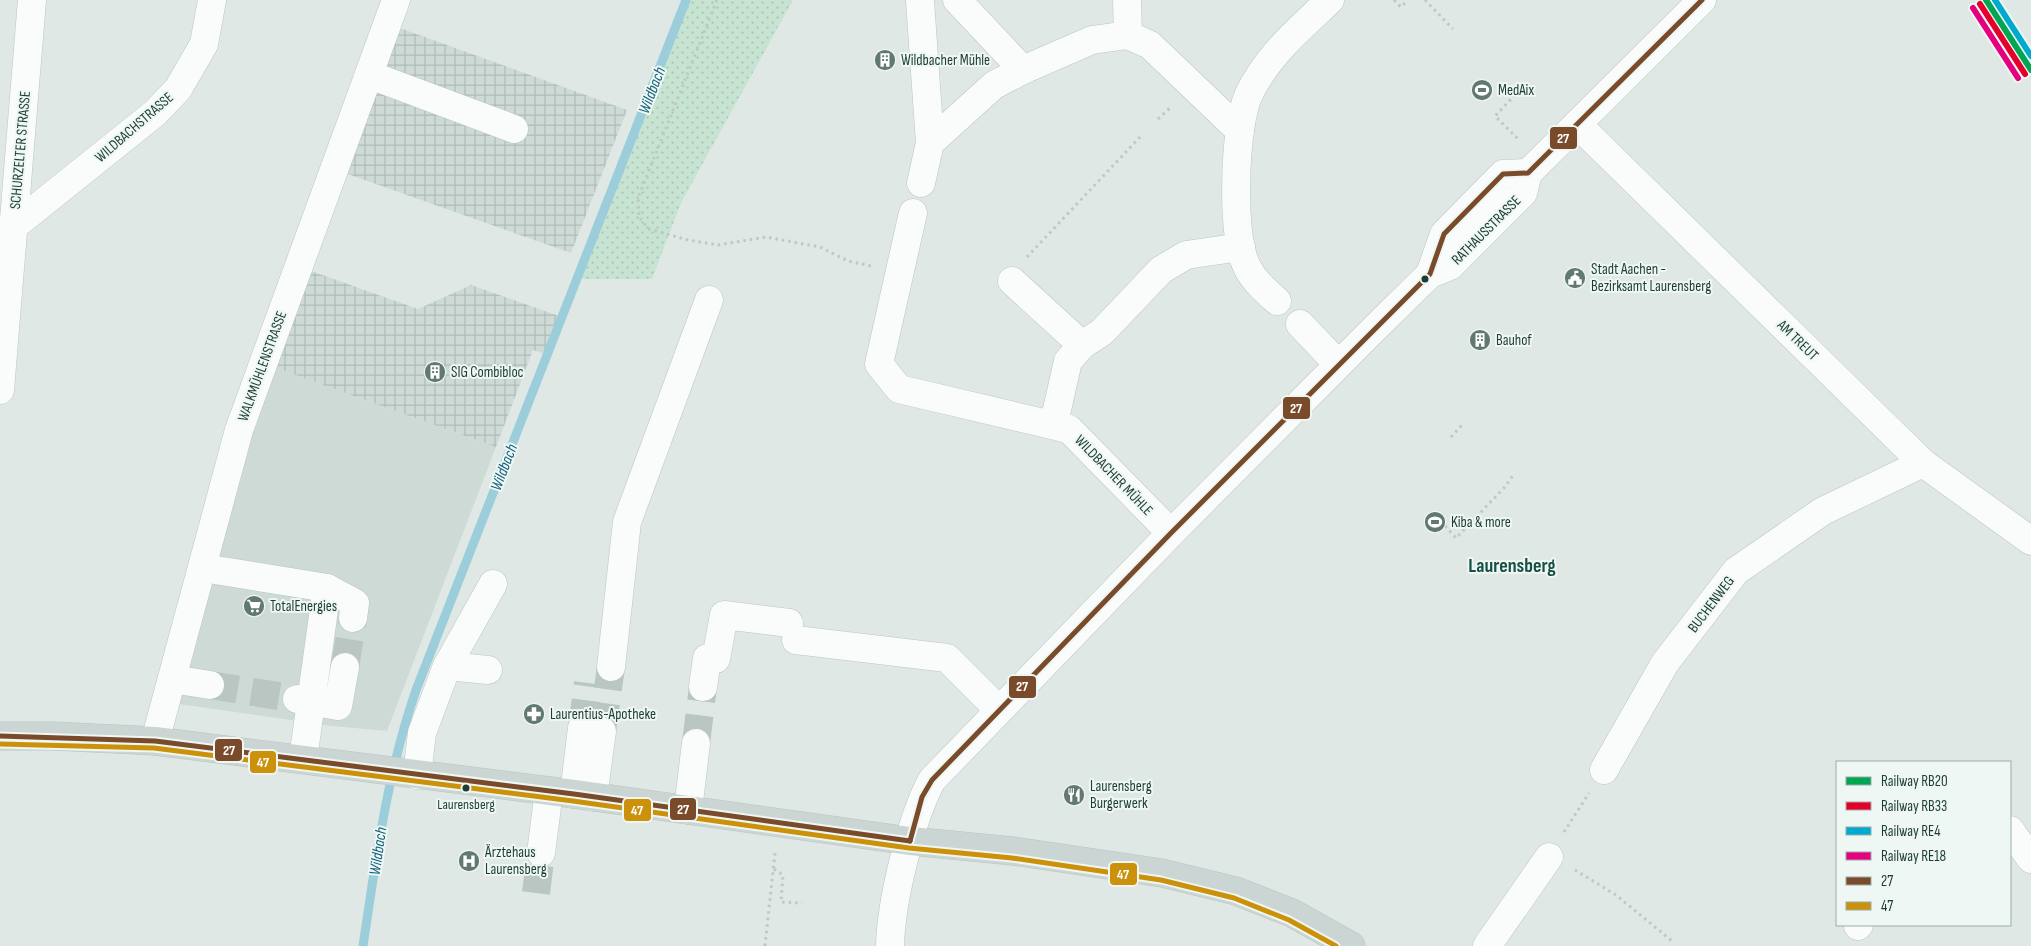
<svg xmlns="http://www.w3.org/2000/svg" width="2031" height="946" font-family="'Sofia Sans Condensed',sans-serif">
<style>
.built{fill:#cddad5}
.industrial{fill:url(#industrial-grid)}
.park{fill:url(#park-dots)}
.lines{fill:none;stroke-linecap:round;stroke-linejoin:round}
.stream{stroke:#9bcddb;stroke-width:9}
.minor-tunnel{stroke:#b9c6c2;stroke-width:28;stroke-dasharray:28 14;stroke-linecap:butt}
.minor-casing{stroke:#bdc5c2;stroke-width:29}
.major-casing{stroke:#bac5c2;stroke-width:29}
.path{stroke:#bec8c6;stroke-width:3;stroke-dasharray:2.5 4;stroke-linecap:butt}
.minor{stroke:#fafcfb;stroke-width:28}
.major{stroke:#cbd5d3;stroke-width:28}
.bus-1-casing{stroke:#eef7f3;stroke-width:9}
.bus-2-casing{stroke:#eef7f3;stroke-width:9}
.bus-1{stroke:#7a4b2a;stroke-width:5}
.bus-2{stroke:#cb910b;stroke-width:5}
.rail-1-casing{stroke:#eef7f3;stroke-width:10}
.rail-2-casing{stroke:#eef7f3;stroke-width:10}
.rail-3-casing{stroke:#eef7f3;stroke-width:10}
.rail-4-casing{stroke:#eef7f3;stroke-width:10}
.rail-1{stroke:#00a651;stroke-width:6}
.rail-2{stroke:#e4002b;stroke-width:6}
.rail-3{stroke:#00a9ce;stroke-width:6}
.rail-4{stroke:#e5007d;stroke-width:6}
.bus-dot{fill:#1d3c36;stroke:#eef7f3;stroke-width:2}
.labels{text-anchor:middle;stroke-width:4;stroke-linejoin:round;paint-order:stroke}
.bus-label{font-size:14px;fill:#1d3c36;stroke:#eef7f3}
.poi-label{font-size:15px;fill:#1d3c36;stroke:#eef7f3;text-anchor:start}
.street-label{font-size:15px;fill:#1d3c36;stroke:#eef7f3}
.water-label{font-size:16px;font-style:italic;fill:#12617d;stroke:#eef7f3}
.district-label{font-size:20px;font-weight:bold;fill:#185047;stroke:#eef7f3}
.line-badge{stroke:#eef7f3;stroke-width:2}
.badge-label{font-size:14px;text-anchor:middle;font-weight:bold;fill:#fff}
</style>
<defs>
<pattern id="industrial-grid" width="8" height="8" patternUnits="userSpaceOnUse" patternTransform="scale(1.25)"><rect width="8" height="8" fill="#cddad5"/><path d="M0 4h8M4 0v8" fill="none" stroke="#b0bcb7"/></pattern>
<pattern id="park-dots" width="8" height="8" patternUnits="userSpaceOnUse" patternTransform="scale(1.25)"><rect width="8" height="8" fill="#c7e3d2"/><path d="M2 2h.1M6 6h.1" fill="none" stroke="#aac4b5" stroke-width="1.8" stroke-linecap="round"/></pattern>
</defs>
<rect width="100%" height="100%" fill="#e0e8e5"/>
<polygon class="built" points="276,368 496,447 387,731 332,726 179,704 249,445"/>
<g class="industrial">
<polygon points="397,27 627,110 571,253 345,173"/>
<polygon points="311,271 418,309 471,285 559,316 545,354 533,350 496,447 276,368"/>
</g>
<polygon class="park" points="690,0 793,0 681,203 652,279 581,279"/>
<g class="lines">
<path class="stream" d="M363,946C376,859 387,774 416,690L686,0"/>
<g class="minor-tunnel">
<polyline points="345,667 353,618"/>
<polyline points="210,685 297,699"/>
<polyline points="582,728 588,683"/>
<polyline points="602,731 611,667"/>
<polyline points="696,743 703,687"/>
<polyline points="536,893 541,853"/>
</g>
<g class="minor-casing">
<g id="minor">
<polyline points="957,0 1023,70"/>
<polyline points="1127,0 1128,35"/>
<polyline points="920,1 930,143 921,183"/>
<polyline points="370,75 514,129"/>
<polyline points="1577,124 1923,463 2031,541"/>
<polyline points="930,143 994,85 1023,70 1092,40 1128,35 1150,45 1240,131"/>
<polyline points="913,213 879,364 899,389 1069,429 1171,533"/>
<polyline points="14,226 155,113 178,89 204,44 212,0"/>
<polyline points="1430,274 1444,234 1503,174 1528,173"/>
<polyline points="1012,281 1082,345"/>
<path d="M1277,301C1266,291 1254,281 1247,267C1231,234 1235,145 1244,109C1246,99 1252,87 1258,78C1276,48 1305,24 1330,0"/>
<polyline points="1300,324 1338,364"/>
<polyline points="0,390 32,0"/>
<polyline points="1054,423 1068,361 1082,345 1102,332 1161,270 1186,255 1241,247"/>
<polyline points="203,568 327,588 355,603 353,618"/>
<polyline points="796,640 947,658 999,710"/>
<polyline points="447,666 488,670"/>
<polyline points="611,667 627,522 709,300"/>
<polyline points="172,679 210,685"/>
<polyline points="703,687 707,658 716,659 724,615 789,623"/>
<polyline points="297,699 338,706 345,667"/>
<polyline points="155,741 239,430 396,0"/>
<polyline points="303,759 327,588"/>
<polyline points="1604,770 1665,663 1736,571 1823,511 1923,463"/>
<polyline points="417,775 422,733 447,666 493,584"/>
<polyline points="574,794 582,728"/>
<polyline points="593,797 602,731"/>
<polyline points="688,810 696,743"/>
<polyline points="2010,830 2031,859"/>
<polyline points="541,853 549,791"/>
<polyline points="1858,926 1859,925"/>
<path d="M890,946C891,902 911,818 932,780L1171,533L1370,333L1430,274L1450,266L1523,193L1528,173L1702,0"/>
<polyline points="1487,946 1549,857"/>
</g>
</g>
<g class="major-casing">
<polyline id="major" points="0,736 53,736 155,741 574,794 910,841 1013,851 1162,873 1236,891 1292,913 1351,946"/>
</g>
<g class="path">
<polyline points="717,0 638,198 639,217 649,229 688,240 718,245 766,237 820,247 848,261 871,266"/>
<polyline points="1394,0 1401,7 1408,0"/>
<polyline points="1425,0 1453,29"/>
<polyline points="1508,85 1516,94 1495,116 1520,141"/>
<polyline points="1158,119 1172,106"/>
<polyline points="1027,257 1140,137"/>
<polyline points="1451,437 1463,424"/>
<polyline points="1445,526 1456,538 1504,488 1514,474"/>
<polyline points="1564,832 1589,793"/>
<polyline points="774,869 783,875 781,902 802,903"/>
<polyline points="1575,870 1616,895 1672,941"/>
<polyline points="765,946 775,853"/>
</g>
<use href="#minor" class="minor"/>
<use href="#major" class="major"/>
<g class="bus-1-casing">
<g id="bus-1">
<polyline points="0,736 155,741 574,794 910,841"/>
<polyline points="910,841 922,797 932,780 1171,533 1430,274 1444,234 1503,174 1528,173 1702,0"/>
</g>
</g>
<g class="bus-2-casing">
<polyline id="bus-2" points="0,744 154,748 573,801 909,848 1012,858 1161,880 1234,898 1289,920 1336,946"/>
</g>
<use href="#bus-1" class="bus-1"/>
<use href="#bus-2" class="bus-2"/>
<g class="rail-1-casing">
<polyline id="rail-1" points="1986,0 2031,70"/>
</g>
<g class="rail-2-casing">
<polyline id="rail-2" points="1980,4 2025,74"/>
</g>
<g class="rail-3-casing">
<polyline id="rail-3" points="1995,0 2031,56"/>
</g>
<g class="rail-4-casing">
<polyline id="rail-4" points="1973,8 2018,78"/>
</g>
<use href="#rail-1" class="rail-1"/>
<use href="#rail-2" class="rail-2"/>
<use href="#rail-3" class="rail-3"/>
<use href="#rail-4" class="rail-4"/>
</g>
<defs>
<g id="building-disc" transform="scale(1.125)"><circle r="9.5" fill="#617873" stroke="#eef7f3"/><path d="M-4-6H4V6H1V3H-1V6H-4ZM-2.5-4.3h1.7v1.8h-1.7ZM.8-4.3h1.7v1.8H.8ZM-2.5-1h1.7V.8h-1.7ZM.8-1h1.7V.8H.8Z" fill="#fff"/></g>
<g id="stadium-disc" transform="scale(1.125)"><circle r="9.5" fill="#617873" stroke="#eef7f3"/><path d="M0-5a6.5 5 0 1 0 0 10a6.5 5 0 1 0 0-10ZM-3.5-1.8h7v3.6h-7Z" fill="#fff"/></g>
<g id="civic-disc" transform="scale(1.125)"><circle r="9.5" fill="#617873" stroke="#eef7f3"/><path d="M-.6-6.5H3V-4.5H.6V-3L4-1V1h2V6H-6V1h2V-1L-.6-3ZM-1.2 2.5V6h2.4V2.5Z" fill="#fff"/></g>
<g id="supermarket-disc" transform="scale(1.125)"><circle r="9.5" fill="#617873" stroke="#eef7f3"/><path d="M-6-5.5h2.5l.6 2H6L4.5 2H-2.5L-4.4-4H-6ZM-1.5 3.2a1.3 1.3 0 1 0 .1 0ZM3 3.2a1.3 1.3 0 1 0 .1 0Z" fill="#fff"/></g>
<g id="pharmacy-disc" transform="scale(1.125)"><circle r="9.5" fill="#617873" stroke="#eef7f3"/><path d="M-2-6h4v4h4v4h-4v4h-4v-4h-4v-4h4Z" fill="#fff"/></g>
<g id="restaurant-disc" transform="scale(1.125)"><circle r="9.5" fill="#617873" stroke="#eef7f3"/><path d="M-5-6h1v4h1v-4h1v4h1v-4h1v5L-1.5 .5V6h-2V.5L-5-1ZM5-6V6H3V1.5H1.5Q1.5-4 5-6Z" fill="#fff"/></g>
<g id="hospital-disc" transform="scale(1.125)"><circle r="9.5" fill="#617873" stroke="#eef7f3"/><path d="M-5-5h3v3.5h4V-5h3V5h-3V1.5h-4V5h-3Z" fill="#fff"/></g>
</defs>
<g fill-rule="evenodd">
<use href="#building-disc" x="885" y="60"/>
<use href="#stadium-disc" x="1482" y="90"/>
<use href="#civic-disc" x="1575" y="278"/>
<use href="#building-disc" x="1480" y="340"/>
<use href="#building-disc" x="435" y="372"/>
<use href="#stadium-disc" x="1435" y="522"/>
<use href="#supermarket-disc" x="254" y="606"/>
<use href="#pharmacy-disc" x="534" y="714"/>
<use href="#restaurant-disc" x="1074" y="795"/>
<use href="#hospital-disc" x="469" y="861"/>
</g>
<g class="bus-dot">
<circle cx="1425" cy="279" r="4.5"/>
<circle cx="466" cy="788" r="4.5"/>
</g>
<g class="labels">
<g class="bus-label">
<text x="466" y="809">Laurensberg</text>
</g>
<g class="poi-label">
<text x="901" y="65">Wildbacher Mühle</text>
<text x="1498" y="95">MedAix</text>
<text x="1591" y="274">Stadt Aachen -<tspan x="1591" dy="17">Bezirksamt Laurensberg</tspan></text>
<text x="1496" y="345">Bauhof</text>
<text x="451" y="377">SIG Combibloc</text>
<text x="1451" y="527">Kiba &amp; more</text>
<text x="270" y="611">TotalEnergies</text>
<text x="550" y="719">Laurentius-Apotheke</text>
<text x="1090" y="791">Laurensberg<tspan x="1090" dy="17">Burgerwerk</tspan></text>
<text x="485" y="857">Ärztehaus<tspan x="485" dy="17">Laurensberg</tspan></text>
</g>
<g class="street-label">
<text transform="translate(134 127) rotate(-41)" y="5">WILDBACHSTRASSE</text>
<text transform="translate(20 150) rotate(-85)" y="5">SCHURZELTER STRASSE</text>
<text transform="translate(1486 230) rotate(-45)" y="5">RATHAUSSTRASSE</text>
<text transform="translate(1798 340) rotate(44)" y="5">AM TREUT</text>
<text transform="translate(262 366) rotate(-70)" y="5">WALKMÜHLENSTRASSE</text>
<text transform="translate(1114 475) rotate(46)" y="5">WILDBACHER MÜHLE</text>
<text transform="translate(1711 604) rotate(-53)" y="5">BUCHENWEG</text>
</g>
<g class="water-label">
<text transform="translate(651 90) rotate(-69)" y="6">Wildbach</text>
<text transform="translate(503 467) rotate(-69)" y="6">Wildbach</text>
<text transform="translate(377 851) rotate(-82)" y="6">Wildbach</text>
</g>
<g class="district-label">
<text x="1512" y="572">Laurensberg</text>
</g>
</g>
<g class="line-badge">
<rect x="1549" y="126" width="29" height="24" rx="5" fill="#7a4b2a"/>
<rect x="1282" y="396" width="29" height="24" rx="5" fill="#7a4b2a"/>
<rect x="1008" y="675" width="29" height="24" rx="5" fill="#7a4b2a"/>
<rect x="214" y="738" width="29" height="24" rx="5" fill="#7a4b2a"/>
<rect x="249" y="750" width="28" height="24" rx="5" fill="#cb910b"/>
<rect x="669" y="797" width="28" height="24" rx="5" fill="#7a4b2a"/>
<rect x="623" y="798" width="29" height="24" rx="5" fill="#cb910b"/>
<rect x="1109" y="862" width="29" height="24" rx="5" fill="#cb910b"/>
</g>
<g class="badge-label">
<text x="1563" y="143">27</text>
<text x="1296" y="413">27</text>
<text x="1022" y="691">27</text>
<text x="229" y="755">27</text>
<text x="263" y="767">47</text>
<text x="683" y="814">27</text>
<text x="637" y="815">47</text>
<text x="1123" y="879">47</text>
</g>
<rect x="1836" y="761" width="175" height="165" fill="#eef7f3" stroke="#9aaca7"/>
<rect x="1846" y="777" width="25" height="8" fill="#00a651" stroke="#9aaca7"/>
<text x="1881" y="786" font-size="15" fill="#1d3c36">Railway RB20</text>
<rect x="1846" y="802" width="25" height="8" fill="#e4002b" stroke="#9aaca7"/>
<text x="1881" y="811" font-size="15" fill="#1d3c36">Railway RB33</text>
<rect x="1846" y="827" width="25" height="8" fill="#00a9ce" stroke="#9aaca7"/>
<text x="1881" y="836" font-size="15" fill="#1d3c36">Railway RE4</text>
<rect x="1846" y="852" width="25" height="8" fill="#e5007d" stroke="#9aaca7"/>
<text x="1881" y="861" font-size="15" fill="#1d3c36">Railway RE18</text>
<rect x="1846" y="877" width="25" height="8" fill="#7a4b2a" stroke="#9aaca7"/>
<text x="1881" y="886" font-size="15" fill="#1d3c36">27</text>
<rect x="1846" y="902" width="25" height="8" fill="#cb910b" stroke="#9aaca7"/>
<text x="1881" y="911" font-size="15" fill="#1d3c36">47</text>
</svg>
